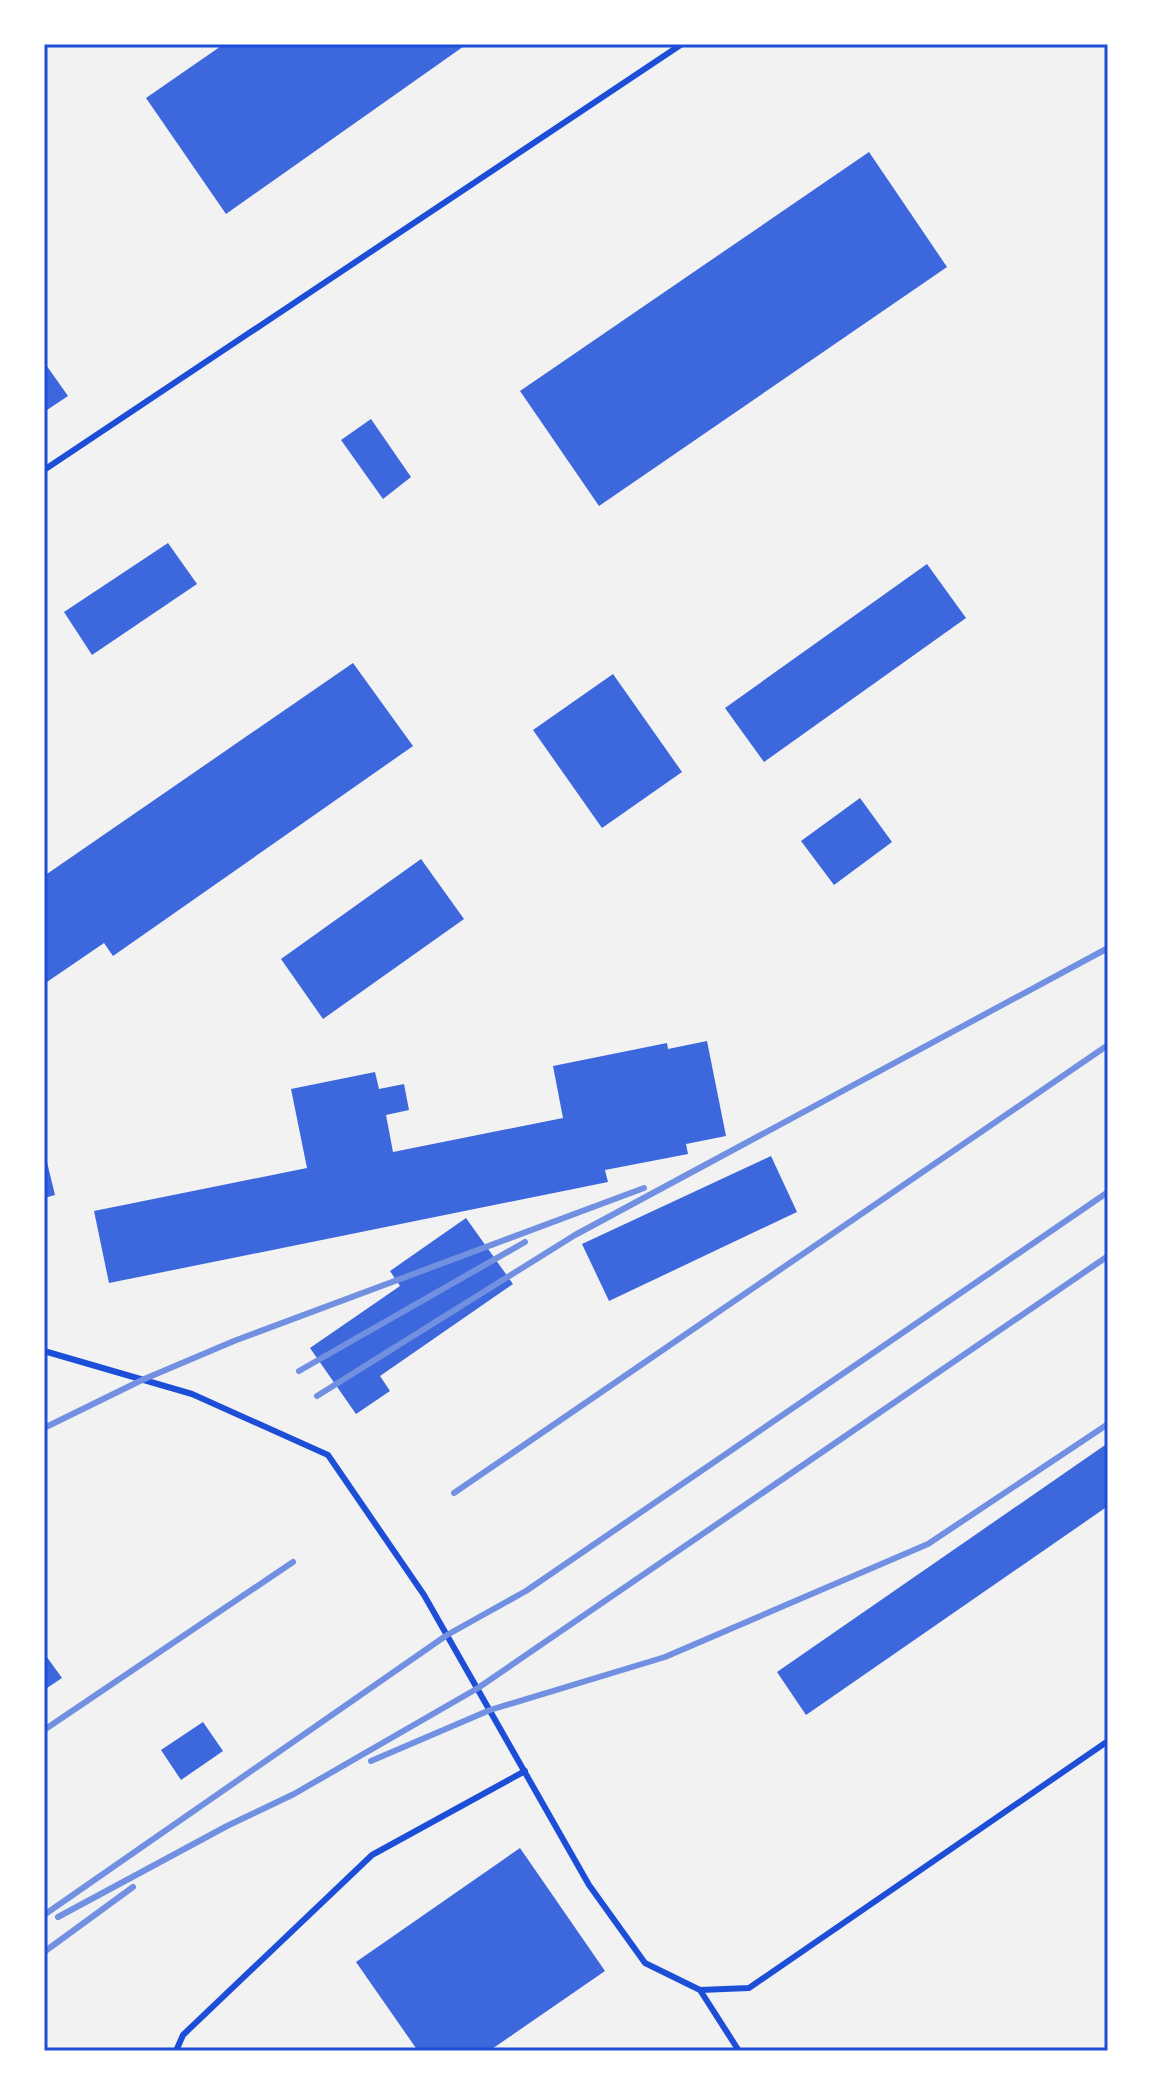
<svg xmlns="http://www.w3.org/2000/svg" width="1152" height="2095" font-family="'Golos Text',sans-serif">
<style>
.building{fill:#3d67dc}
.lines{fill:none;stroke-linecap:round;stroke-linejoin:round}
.service{stroke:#1d4ed8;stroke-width:6}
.rail{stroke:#7290e2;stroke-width:6}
.neatline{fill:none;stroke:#1d4ed8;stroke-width:3}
</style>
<rect width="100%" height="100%" fill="#f2f2f2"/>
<g class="building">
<polygon points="224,44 467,44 226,214 146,98"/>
<polygon points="869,152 947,267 599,506 520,391"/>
<polygon points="44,362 68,396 44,412"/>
<polygon points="371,419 411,477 383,499 341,440"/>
<polygon points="168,543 197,584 92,655 64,612"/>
<polygon points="927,564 966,618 764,762 725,708"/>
<polygon points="353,663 413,746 113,956 104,943 44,984 44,876"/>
<polygon points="613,674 682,772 602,828 533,730"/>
<polygon points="860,798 892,842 834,885 801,841"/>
<polygon points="421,859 464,919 323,1019 281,959"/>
<polygon points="707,1041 726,1136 686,1144 688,1154 605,1170 608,1182 109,1283 94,1211 307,1168 291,1089 375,1072 379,1089 404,1084 409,1110 386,1115 393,1152 563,1118 553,1066 667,1043 668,1049"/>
<polygon points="45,1154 55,1195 44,1198 44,1155"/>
<polygon points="771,1156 797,1212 609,1301 582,1244"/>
<polygon points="466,1218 513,1284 380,1376 390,1391 356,1414 310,1348 400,1286 390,1271"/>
<polygon points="1108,1443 1108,1506 806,1715 777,1672"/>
<polygon points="44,1653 62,1678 44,1690"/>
<polygon points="203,1722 223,1751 181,1780 161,1750"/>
<polygon points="520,1848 605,1971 489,2051 418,2051 356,1962"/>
</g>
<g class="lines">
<g class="service">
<polyline points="44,470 682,44"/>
<polyline points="44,1351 192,1394 328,1455 424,1595 589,1885 645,1963 700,1990 749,1988 1108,1741"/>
<polyline points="700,1990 739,2051"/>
<polyline points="176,2051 183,2035 372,1855 525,1771"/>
</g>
<g class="rail">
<polyline points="299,1371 525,1242"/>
<polyline points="317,1396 575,1235 1108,948"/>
<polyline points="44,1428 142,1380 234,1341 644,1188"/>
<polyline points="454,1493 1108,1045"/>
<polyline points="44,1730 293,1562"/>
<polyline points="371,1761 490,1710 665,1657 928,1544 1108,1424"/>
<polyline points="44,1915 447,1635 526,1591 1108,1192"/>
<polyline points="58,1917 227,1826 294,1794 478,1688 1108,1256"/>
<polyline points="44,1952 133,1887"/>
</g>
</g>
<rect width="1152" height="2095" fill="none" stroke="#ffffff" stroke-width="92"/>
<rect x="46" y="46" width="1060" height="2003" class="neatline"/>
</svg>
